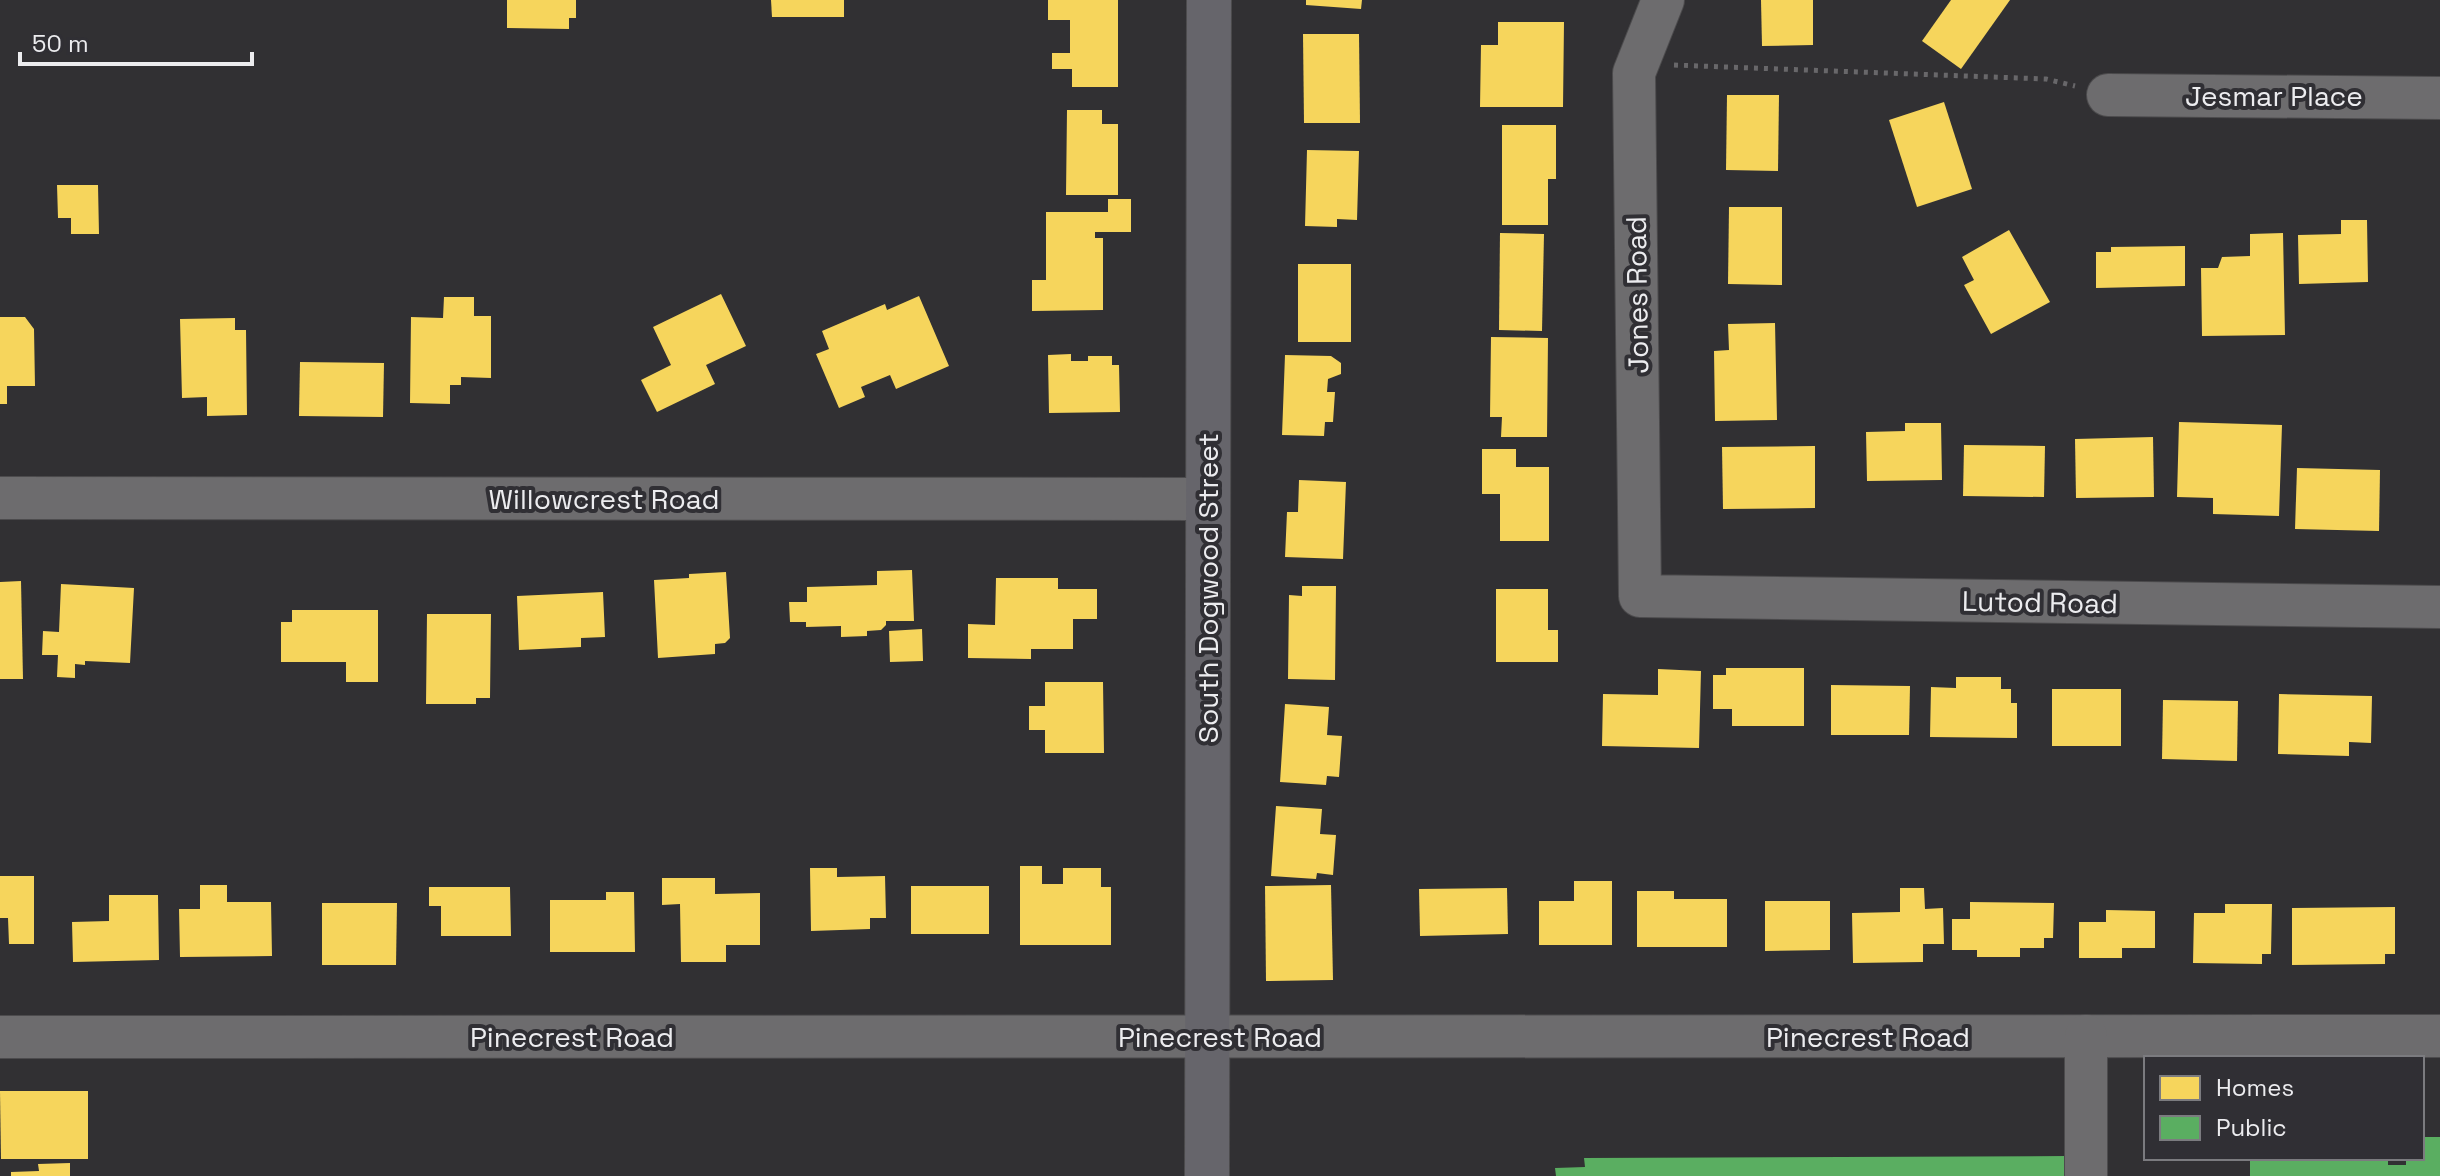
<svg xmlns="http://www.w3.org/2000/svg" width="2440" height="1176" font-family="'Space Grotesk',sans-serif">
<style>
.homes{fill:#f6d55c}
.public{fill:#5aae61}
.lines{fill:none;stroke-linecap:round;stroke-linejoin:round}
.minor-casing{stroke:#4c4b4d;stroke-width:44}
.major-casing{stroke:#4c4b4d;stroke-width:46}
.path{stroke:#68676a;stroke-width:5;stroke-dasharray:4 6;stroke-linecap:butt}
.minor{stroke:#6d6c6e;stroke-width:42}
.major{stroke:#66656b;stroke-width:44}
.labels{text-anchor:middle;stroke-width:8;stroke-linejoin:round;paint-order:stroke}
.street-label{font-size:28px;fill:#ececef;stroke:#302f34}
</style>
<rect width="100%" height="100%" fill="#313033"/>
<g class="homes">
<polygon points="507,0 576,0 576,18 569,18 569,29 507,28"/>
<polygon points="771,0 844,0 844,17 772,17"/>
<polygon points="1048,0 1118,0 1118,87 1072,87 1072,69 1052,69 1052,53 1070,53 1070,20 1048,20"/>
<polygon points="1306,0 1362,0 1361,9 1306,5"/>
<polygon points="1761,0 1813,0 1813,45 1762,46"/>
<polygon points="1951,0 2010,0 1961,69 1922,41"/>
<polygon points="1498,22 1564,22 1563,107 1480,107 1481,45 1498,45"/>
<polygon points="1303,34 1359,34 1360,123 1304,123"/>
<polygon points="1727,95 1779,95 1778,171 1726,170"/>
<polygon points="1944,102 1972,189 1917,207 1889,120"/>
<polygon points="1067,110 1102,110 1102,124 1118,124 1118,195 1066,195"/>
<polygon points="1502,125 1556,125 1556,179 1548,179 1548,225 1502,225"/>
<polygon points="1307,150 1359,151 1357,220 1337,219 1337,227 1305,226"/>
<polygon points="57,185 98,185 99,234 71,234 71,218 58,218"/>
<polygon points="1108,199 1131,199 1131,232 1095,232 1095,238 1103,238 1103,310 1032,311 1032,280 1046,280 1046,212 1108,212"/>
<polygon points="1729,207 1782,207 1782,285 1728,284"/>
<polygon points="2341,220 2367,220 2368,282 2299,284 2298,235 2341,234"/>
<polygon points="2009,230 2050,302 1991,334 1964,285 1974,280 1962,257"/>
<polygon points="1500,233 1544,234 1542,331 1499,330"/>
<polygon points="2283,233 2285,335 2202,336 2201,268 2218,268 2222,257 2250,256 2250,234"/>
<polygon points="2185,246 2185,286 2096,288 2096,252 2111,252 2111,247"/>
<rect x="1298" y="264" width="53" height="78"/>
<polygon points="721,294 746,346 706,365 715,384 657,412 641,380 671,365 653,327"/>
<polygon points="919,296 949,366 896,389 890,375 861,387 865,397 839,408 816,354 829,349 822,331 885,304 887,310"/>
<polygon points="444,297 474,297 474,316 491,316 491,378 461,377 461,385 450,385 450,404 410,403 411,317 443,318"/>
<polygon points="0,317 25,317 34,329 35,386 7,386 7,404 0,404"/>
<polygon points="235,318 235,330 246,330 247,415 207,416 207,397 182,398 180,319"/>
<polygon points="1775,323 1777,420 1715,421 1714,351 1729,350 1728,324"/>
<polygon points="1491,337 1548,338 1547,437 1501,437 1502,417 1490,417"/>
<polygon points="1071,354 1071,361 1088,361 1088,356 1112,356 1112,365 1119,365 1120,412 1049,413 1048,355"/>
<polygon points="1285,355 1331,356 1341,363 1341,374 1328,379 1327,392 1335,392 1333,422 1325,422 1324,436 1282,435"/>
<polygon points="300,362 384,363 383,417 299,416"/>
<polygon points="2179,422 2282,425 2279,516 2213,514 2213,498 2177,497"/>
<polygon points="1905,423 1941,423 1942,480 1867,481 1866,432 1905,431"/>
<polygon points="2153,437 2154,497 2076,498 2075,439"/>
<polygon points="1964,445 2045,446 2044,497 1963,496"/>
<polygon points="1815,446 1815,508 1723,509 1722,447"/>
<polygon points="1482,449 1516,449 1516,467 1549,467 1549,541 1500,541 1500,494 1482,494"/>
<polygon points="2297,468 2380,470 2379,531 2295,529"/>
<polygon points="1299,480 1346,482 1343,559 1285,557 1287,512 1298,512"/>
<polygon points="912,570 914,621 886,621 886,625 881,630 867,631 867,636 841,637 841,626 806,627 806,622 790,622 789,602 807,602 807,587 877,585 877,571"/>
<polygon points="726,572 730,638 725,643 715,644 715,654 658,658 654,580 689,578 689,574"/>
<polygon points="996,578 1058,578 1058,589 1097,589 1097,619 1073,619 1073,649 1031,649 1031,659 968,658 968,624 995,625"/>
<polygon points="21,581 23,679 0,679 0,582"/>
<polygon points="61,584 134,588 130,663 85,661 85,665 75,664 75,678 57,677 58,655 42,655 43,631 59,632"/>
<polygon points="1302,586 1336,586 1335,680 1288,679 1289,595 1302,596"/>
<polygon points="1496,589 1548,589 1548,630 1558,630 1558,662 1496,662"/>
<polygon points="603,592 605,637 581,638 581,647 519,650 517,596"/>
<polygon points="292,610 378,610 378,682 346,682 346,662 281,662 281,622 292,622"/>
<polygon points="427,614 491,614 490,698 476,698 476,704 426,704"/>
<polygon points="922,629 923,661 890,662 889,631"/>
<polygon points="1726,668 1804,668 1804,726 1732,726 1732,709 1713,709 1713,675 1726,675"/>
<polygon points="1658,669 1701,671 1699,748 1602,746 1603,694 1658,695"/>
<polygon points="1956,677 2001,677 2001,689 2011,689 2011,703 2017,703 2017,738 1930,737 1931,687 1956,688"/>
<polygon points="1045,682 1103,682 1104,753 1045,753 1045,730 1029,730 1029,706 1045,706"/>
<polygon points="1831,685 1910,686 1909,735 1831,735"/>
<rect x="2052" y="689" width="69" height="57"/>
<polygon points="2279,694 2372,696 2371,743 2349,742 2349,756 2278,754"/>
<polygon points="2163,700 2238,701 2237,761 2162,759"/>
<polygon points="1285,704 1329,707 1327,735 1342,736 1339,777 1327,776 1326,785 1280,782"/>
<polygon points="1276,806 1322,809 1320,834 1336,835 1333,875 1317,873 1316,879 1271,876"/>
<polygon points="1020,866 1042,866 1042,884 1063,884 1063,868 1101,868 1101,887 1111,887 1111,945 1020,945"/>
<polygon points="810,868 837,868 837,877 885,876 886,918 870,918 870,929 811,931"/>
<polygon points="0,876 34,876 34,944 9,944 8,918 0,918"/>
<polygon points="662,878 715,878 715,894 760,893 760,945 726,945 726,962 681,962 680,904 662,905"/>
<polygon points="1574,881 1612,881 1612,945 1539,945 1539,901 1574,901"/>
<polygon points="200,885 227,885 227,902 271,902 272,956 180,957 179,909 200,909"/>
<polygon points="1331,885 1333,980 1266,981 1265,886"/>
<rect x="911" y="886" width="78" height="48"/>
<polygon points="429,887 510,887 511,936 441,936 441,906 429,906"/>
<polygon points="1507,888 1508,934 1420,936 1419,889"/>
<polygon points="1900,888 1924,888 1925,909 1943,908 1944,944 1923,944 1923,962 1853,963 1852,913 1900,912"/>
<polygon points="1637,891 1674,891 1674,899 1727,899 1727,947 1637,947"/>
<polygon points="606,892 634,892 635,952 550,952 550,900 606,900"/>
<polygon points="109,895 158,895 159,960 73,962 72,922 109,921"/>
<polygon points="1765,901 1830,901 1830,950 1765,951"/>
<polygon points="1970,902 2054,903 2053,938 2044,938 2044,948 2020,948 2020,957 1977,957 1977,950 1952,950 1952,919 1970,919"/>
<polygon points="322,903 397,903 396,965 322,965"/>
<polygon points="2225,904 2272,904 2271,954 2262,954 2262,964 2193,963 2194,913 2225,913"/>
<polygon points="2395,907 2395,954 2385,954 2385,964 2292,965 2292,908"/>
<polygon points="2106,910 2155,911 2155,948 2122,948 2122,958 2079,958 2079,922 2106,922"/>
<polygon points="0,1091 88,1091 88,1159 1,1159"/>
<polygon points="70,1163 70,1176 11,1176 11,1172 39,1171 38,1164"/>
</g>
<g class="public">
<polygon points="2422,1137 2440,1137 2440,1176 2250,1176 2250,1158 2388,1158 2388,1165 2406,1165 2406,1158 2422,1158"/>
<polygon points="2068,1156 2068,1176 1556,1176 1555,1168 1585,1167 1584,1158"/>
</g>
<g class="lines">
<g class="minor-casing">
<g id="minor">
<polyline points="1663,0 1634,73 1640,596 2440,607"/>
<polyline points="2108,95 2440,98"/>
<polyline points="0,498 1208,499"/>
<polyline points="0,1037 2440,1036"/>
<polyline points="2086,1176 2086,1036"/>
</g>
</g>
<g class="major-casing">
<polyline id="major" points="1207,1176 1209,0"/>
</g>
<polyline class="path" points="1674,65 2046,79 2075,86"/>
<use href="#minor" class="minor"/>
<use href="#major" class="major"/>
</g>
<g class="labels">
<g class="street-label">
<text x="2274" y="106">Jesmar Place</text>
<text transform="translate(1637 295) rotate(-91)" y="10">Jones Road</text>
<text x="604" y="509">Willowcrest Road</text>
<text transform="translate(1208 588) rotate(-90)" y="10">South Dogwood Street</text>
<text transform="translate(2040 602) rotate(1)" y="10">Lutod Road</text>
<text x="572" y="1047">Pinecrest Road</text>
<text x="1220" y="1047">Pinecrest Road</text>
<text x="1868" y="1047">Pinecrest Road</text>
</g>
</g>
<rect x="2144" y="1056" width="280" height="104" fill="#302f34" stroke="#7b7b7f" stroke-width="2"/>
<rect x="2160" y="1076" width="40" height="24" fill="#f6d55c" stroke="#7b7b7f" stroke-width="2"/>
<text x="2216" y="1096" font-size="24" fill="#ececef">Homes</text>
<rect x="2160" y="1116" width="40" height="24" fill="#5aae61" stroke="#7b7b7f" stroke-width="2"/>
<text x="2216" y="1136" font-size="24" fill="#ececef">Public</text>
<path d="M20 52v12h232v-12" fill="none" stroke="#ececef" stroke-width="4"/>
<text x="32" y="52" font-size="24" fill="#ececef" stroke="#302f34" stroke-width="6" paint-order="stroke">50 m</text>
</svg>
